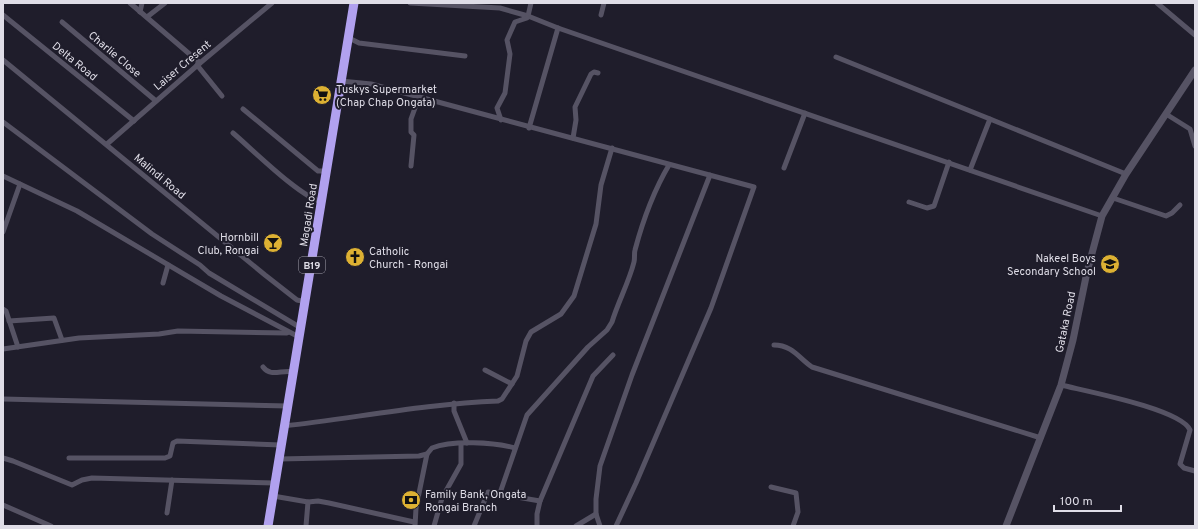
<svg xmlns="http://www.w3.org/2000/svg" width="1198" height="529" font-family="Overpass,sans-serif">
<style>
.lines{fill:none;stroke-linecap:round;stroke-linejoin:round}
.street{stroke:#565364;stroke-width:5}
.secondary{stroke:#565364;stroke-width:7}
.highway{stroke:#b1a1ef;stroke-width:9}
.labels{text-anchor:middle;stroke-width:4;stroke-linejoin:round;paint-order:stroke}
.shield{fill:#1f1d2b;stroke:#a5a3af;stroke-width:1}
.shield-label{font-size:10px;font-weight:bold;fill:#dfdde7}
.street-label{font-size:11px;fill:#dfdde7;stroke:#1f1d2b}
.poi-label{font-size:11px;fill:#dfdde7;stroke:#1f1d2b;text-anchor:start}
</style>
<rect width="100%" height="100%" fill="#1f1d2b"/>
<g class="lines">
<g class="street">
<polyline points="130,3 200,63"/>
<polyline points="410,3 500,8 528,16 558,28 1102,216"/>
<polyline points="1157,3 1195,35"/>
<polyline points="140,12 142,3"/>
<polyline points="3,15 134,121"/>
<polyline points="601,15 604,3"/>
<polyline points="528,16 531,3"/>
<polyline points="147,17 165,3"/>
<polyline points="62,22 156,101"/>
<polyline points="349,38 359,43 465,56"/>
<polyline points="836,57 990,119"/>
<polyline points="3,60 265,275 297,300 306,302"/>
<polyline points="197,65 222,96"/>
<polyline points="341,81 371,84 754,187 711,308 636,483 616,526"/>
<polyline points="243,109 318,171 327,171"/>
<polyline points="1166,114 1190,129 1195,146"/>
<polyline points="501,120 497,108 505,93 510,54 507,40 515,22 527,18"/>
<polyline points="3,122 152,234 200,265 209,273 301,328"/>
<polyline points="529,128 558,28"/>
<path d="M233,133C253,150 300,197 322,202"/>
<polyline points="573,138 576,120 575,107 591,74 594,72 598,73"/>
<polyline points="107,144 200,63 272,3"/>
<polyline points="411,166 414,135 411,132 411,119 419,97"/>
<polyline points="784,168 805,113"/>
<polyline points="970,170 990,119 1126,174"/>
<polyline points="3,176 77,211 221,296 299,337"/>
<polyline points="1113,198 1166,216 1172,213 1180,205"/>
<polyline points="909,202 927,208 934,206 949,162"/>
<polyline points="3,232 20,184"/>
<polyline points="163,283 168,265"/>
<polyline points="3,309 6,311 18,347"/>
<polyline points="9,321 54,318 62,340"/>
<path d="M774,345C792,345 799,358 812,367L1041,438"/>
<polyline points="3,349 79,338 159,334 178,331 287,333"/>
<path d="M263,367C271,378 282,369 294,372"/>
<polyline points="485,370 512,384"/>
<path d="M1061,385C1085,391 1181,409 1190,430L1180,464L1184,468L1195,471"/>
<polyline points="3,399 288,406"/>
<polyline points="454,403 454,411 467,443"/>
<path d="M284,426C355,418 426,404 498,401L502,399L517,376L526,341L531,332L561,314L574,296L596,224L601,185L612,148"/>
<polyline points="3,458 13,461 72,485 82,480 92,478 275,483"/>
<polyline points="69,458 165,458 170,456 173,443 177,441 281,445"/>
<polyline points="279,459 419,456 427,454"/>
<polyline points="771,487 796,493 798,512 793,526"/>
<path d="M500,493L527,415L588,347L607,330L612,322C618,302 629,282 634,262C635,258 634,253 635,250C643,220 653,192 669,165"/>
<polyline points="273,496 308,502 318,501 329,503 414,522"/>
<polyline points="3,505 51,526"/>
<polyline points="167,513 172,480"/>
<polyline points="306,526 308,502"/>
<path d="M415,526L416,508L427,454L432,448C452,440 494,442 515,448"/>
<polyline points="434,526 442,498 461,464 461,444"/>
<polyline points="474,526 488,492 540,501"/>
<polyline points="537,526 537,514 540,501 593,376 613,355"/>
<polyline points="576,526 596,514"/>
<polyline points="600,526 596,514 596,499 600,466 632,375 710,175"/>
</g>
<polyline class="secondary" points="1006,526 1061,385 1073,340 1087,272 1102,216 1126,174 1195,70"/>
<polyline class="highway" points="268,526 354,3"/>
</g>
<defs>
<g id="supermarket-disc" transform="scale(1)"><circle r="9.5" fill="#ddb133" stroke="#1f1d2b"/><path d="M-6-5.5h2.5l.6 2H6L4.5 2H-2.5L-4.4-4H-6ZM-1.5 3.2a1.3 1.3 0 1 0 .1 0ZM3 3.2a1.3 1.3 0 1 0 .1 0Z" fill="#111"/></g>
<g id="bar-disc" transform="scale(1)"><circle r="9.5" fill="#ddb133" stroke="#1f1d2b"/><path d="M-6-5H6L.8 .8V4.5H3.5V6h-7V4.5H-.8V.8Z" fill="#111"/></g>
<g id="church-disc" transform="scale(1)"><circle r="9.5" fill="#ddb133" stroke="#1f1d2b"/><path d="M-1.2-6h2.4v3.5h3.3v2.4h-3.3V6h-2.4V-.1h-3.3v-2.4h3.3Z" fill="#111"/></g>
<g id="school-disc" transform="scale(1)"><circle r="9.5" fill="#ddb133" stroke="#1f1d2b"/><path d="M0-5L7-2L0 1L-7-2ZM-4 1L0 2.5L4 1V4Q0 6-4 4Z" fill="#111"/></g>
<g id="bank-disc" transform="scale(1)"><circle r="9.5" fill="#ddb133" stroke="#1f1d2b"/><path d="M-6-4H6V4H-6ZM0-2.3a2.3 2.3 0 1 0 0 4.6a2.3 2.3 0 1 0 0-4.6Z" fill="#111"/></g>
</defs>
<g fill-rule="evenodd">
<use href="#supermarket-disc" x="322" y="95"/>
<use href="#bar-disc" x="273" y="243"/>
<use href="#church-disc" x="355" y="257"/>
<use href="#school-disc" x="1110" y="264"/>
<use href="#bank-disc" x="411" y="500"/>
</g>
<g class="labels">
<rect class="shield" x="299" y="257" width="26" height="16" rx="3"/>
<g class="shield-label">
<text x="312" y="269">B19</text>
</g>
<g class="street-label">
<text transform="translate(115 54) rotate(40)" y="4">Charlie Close</text>
<text transform="translate(75 61) rotate(39)" y="4">Delta Road</text>
<text transform="translate(182 65) rotate(-40)" y="4">Laiser Cresent</text>
<text transform="translate(160 176) rotate(40)" y="4">Malindi Road</text>
<text transform="translate(308 215) rotate(-81)" y="4">Magadi Road</text>
<text transform="translate(1065 322) rotate(-78)" y="4">Gataka Road</text>
</g>
<g class="poi-label">
<text x="336" y="93">Tuskys Supermarket<tspan x="336" dy="13">(Chap Chap Ongata)</tspan></text>
<text x="259" y="241" text-anchor="end">Hornbill<tspan x="259" dy="13">Club, Rongai</tspan></text>
<text x="369" y="255">Catholic<tspan x="369" dy="13">Church - Rongai</tspan></text>
<text x="1096" y="262" text-anchor="end">Nakeel Boys<tspan x="1096" dy="13">Secondary School</tspan></text>
<text x="425" y="498">Family Bank, Ongata<tspan x="425" dy="13">Rongai Branch</tspan></text>
</g>
</g>
<rect width="1198" height="529" fill="none" stroke="#dfdde7" stroke-width="8"/>
<path d="M1054 505v6h67v-6" fill="none" stroke="#dfdde7" stroke-width="2"/>
<text x="1060" y="505" font-size="12" fill="#dfdde7" stroke="#1f1d2b" stroke-width="3" paint-order="stroke">100 m</text>
</svg>
